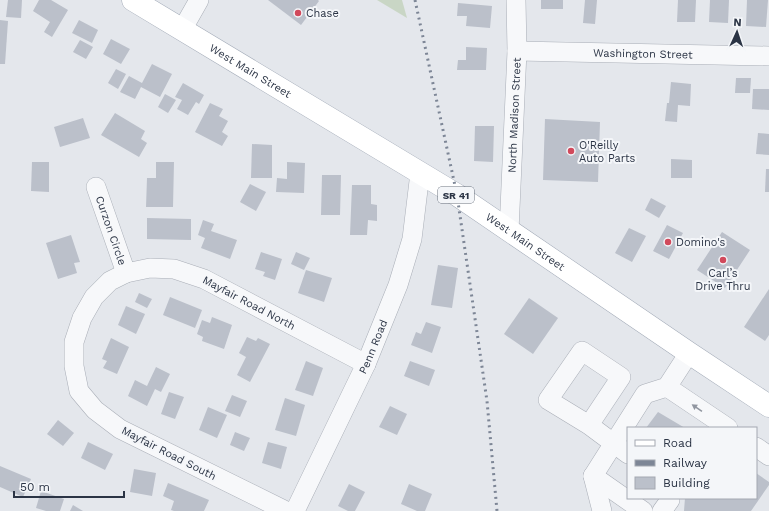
<svg xmlns="http://www.w3.org/2000/svg" width="769" height="511" font-family="'Work Sans',sans-serif">
<style>
.green{fill:#c9d6c5}
.building{fill:#bbc0ca}
.lines{fill:none;stroke-linecap:round;stroke-linejoin:round}
.minor-casing{stroke:#a9aeb7;stroke-width:20}
.major-casing{stroke:#a3abb8;stroke-width:23}
.minor{stroke:#f7f8fa;stroke-width:19}
.major{stroke:#fff;stroke-width:22}
.rail{stroke:#7d8696;stroke-width:3;stroke-dasharray:2 4;stroke-linecap:butt}
.oneway{fill:#9196a0}
.poi-dot{fill:#d1495b;stroke:#f4f6f9;stroke-width:1.5}
.labels{text-anchor:middle;stroke-width:4;stroke-linejoin:round;paint-order:stroke}
.shield{fill:#f4f6f9;stroke:#676e7b;stroke-width:1}
.shield-label{font-size:10px;font-weight:bold;fill:#2b3445}
.poi-label{font-size:11px;fill:#2b3445;stroke:#f4f6f9;text-anchor:start}
.street-label{font-size:11px;fill:#2b3445;stroke:#f4f6f9}
</style>
<rect width="100%" height="100%" fill="#e4e7ec"/>
<polygon class="green" points="377,0 402,0 407,18"/>
<g class="building">
<polygon points="8,0 22,0 21,18 6,17"/>
<polygon points="39,0 51,0 68,10 52,37 44,32 50,22 33,11"/>
<polygon points="268,0 318,0 319,1 301,25"/>
<rect x="541" y="0" width="22" height="9"/>
<polygon points="585,0 597,0 595,24 583,23"/>
<polygon points="678,0 696,0 695,22 677,22"/>
<polygon points="710,0 729,0 728,23 709,22"/>
<polygon points="747,0 768,0 766,27 746,26"/>
<polygon points="458,3 492,6 490,28 466,26 467,16 457,16"/>
<polygon points="0,20 8,21 5,64 0,64"/>
<polygon points="79,20 98,30 92,43 72,33"/>
<polygon points="111,39 130,49 121,64 103,54"/>
<polygon points="80,40 93,47 86,59 73,52"/>
<polygon points="466,47 487,48 486,70 457,70 458,60 466,60"/>
<polygon points="152,64 172,74 160,97 141,87 135,99 120,92 129,76 142,83"/>
<polygon points="116,69 126,74 118,89 108,83"/>
<polygon points="736,78 751,78 750,93 735,93"/>
<polygon points="671,82 691,84 690,106 678,105 677,122 665,121 667,103 669,103"/>
<polygon points="183,83 204,95 199,104 196,102 188,115 177,109 182,100 175,97"/>
<polygon points="753,89 769,89 769,110 752,109"/>
<polygon points="165,94 176,100 168,113 158,107"/>
<polygon points="210,103 223,109 219,116 228,121 222,132 228,136 222,146 195,132"/>
<polygon points="115,113 145,131 141,139 147,143 139,157 101,135"/>
<polygon points="83,118 90,138 60,147 54,127"/>
<polygon points="545,119 600,122 598,182 543,180"/>
<polygon points="475,126 494,126 493,162 474,161"/>
<polygon points="758,133 769,134 769,155 756,154"/>
<polygon points="252,144 272,145 272,178 251,178"/>
<polygon points="671,159 692,160 692,178 671,178"/>
<polygon points="32,162 49,162 49,192 31,191"/>
<polygon points="156,162 174,162 173,207 146,207 147,178 156,178"/>
<polygon points="287,162 305,163 304,193 276,192 277,178 287,179"/>
<polygon points="766,169 769,169 769,192 765,192"/>
<polygon points="322,175 341,175 340,215 321,215"/>
<polygon points="250,184 266,192 256,211 240,202"/>
<polygon points="352,185 371,185 371,204 377,205 377,221 368,220 367,235 350,235"/>
<polygon points="651,198 666,206 659,218 645,210"/>
<polygon points="147,218 191,219 191,240 147,239"/>
<polygon points="203,220 214,224 211,231 237,240 230,259 201,248 205,238 198,235"/>
<polygon points="667,225 683,233 669,259 653,251"/>
<polygon points="629,228 646,236 632,262 615,253"/>
<polygon points="722,232 750,250 725,288 697,270"/>
<polygon points="71,235 80,262 74,263 77,273 58,279 46,243"/>
<polygon points="261,252 282,259 275,280 263,276 265,272 255,269"/>
<polygon points="296,252 310,258 304,270 291,264"/>
<polygon points="438,265 458,268 452,308 431,305"/>
<polygon points="306,270 332,278 324,302 298,293"/>
<polygon points="769,289 769,335 765,341 744,327"/>
<polygon points="139,293 152,299 147,308 135,302"/>
<polygon points="170,297 202,310 195,328 163,315"/>
<polygon points="529,298 558,318 533,354 504,334"/>
<polygon points="126,306 145,314 136,334 118,325"/>
<polygon points="212,317 232,325 224,349 202,341 203,337 197,334 202,320 210,323"/>
<polygon points="426,322 441,327 432,353 411,345 416,332 421,334"/>
<polygon points="247,337 256,341 258,338 270,344 250,382 237,375 246,357 239,353"/>
<polygon points="111,338 129,347 117,374 103,368 107,361 102,359"/>
<polygon points="306,361 323,368 313,396 295,390"/>
<polygon points="410,361 435,370 429,386 404,376"/>
<polygon points="156,367 170,374 161,392 155,389 147,406 128,396 135,380 147,386"/>
<polygon points="169,392 184,397 175,419 161,414"/>
<polygon points="232,395 247,401 240,417 225,411"/>
<polygon points="285,398 305,405 296,436 275,430"/>
<polygon points="390,406 407,414 397,435 379,427"/>
<polygon points="208,407 227,415 217,438 199,430"/>
<polygon points="658,412 685,428 646,428"/>
<polygon points="58,420 74,433 63,446 47,434"/>
<polygon points="235,432 250,438 244,451 230,445"/>
<polygon points="88,442 113,454 105,470 81,458"/>
<polygon points="268,442 287,447 281,469 262,463"/>
<polygon points="0,466 31,479 23,497 0,487"/>
<polygon points="134,469 156,473 152,496 130,492"/>
<polygon points="756,473 769,482 769,485 751,511 684,511 685,498 756,498"/>
<polygon points="168,483 209,500 204,511 174,511 171,510 174,501 163,496"/>
<polygon points="349,484 365,492 355,511 348,511 338,506"/>
<polygon points="409,484 432,494 425,511 417,511 401,504"/>
<polygon points="41,491 64,499 60,511 46,511 36,508"/>
<polygon points="73,505 83,511 70,511"/>
</g>
<g class="lines">
<g class="minor-casing">
<g id="minor">
<polyline points="182,30 199,0"/>
<path id="s1" d="M517,51L769,56"/>
<path id="s2" d="M96,187L126,273"/>
<path id="s3" d="M509,231L517,51L516,0"/>
<polyline points="667,387 728,428"/>
<polyline points="589,425 621,377 582,351 548,400 589,425 628,454"/>
<polyline points="756,447 769,456"/>
<polyline points="593,476 643,511"/>
<path id="s4" d="M286,511L120,429L95,410L79,391L74,366V342L82,318L94,297L110,281L126,273L150,268L174,269L204,279L366,364"/>
<path id="s5" d="M295,511L366,364L398,285L412,239L420,173"/>
<polyline points="602,511 593,476 645,394 667,387 689,353"/>
<polyline points="662,511 670,500 670,498"/>
</g>
</g>
<g class="major-casing">
<g id="major">
<path id="s6" d="M133,0L457,195L689,353L769,406"/>
</g>
</g>
<use href="#minor" class="minor"/>
<use href="#major" class="major"/>
<polyline class="rail" points="415,0 457,195 487,401 497,511"/>
</g>
<defs><path id="oneway-solid" d="M-6-.8H1V-3.2L6.5 0L1 3.2V.8H-6Z"/></defs>
<use class="oneway" href="#oneway-solid" transform="translate(697 408) rotate(-146)"/>
<g class="poi-dot">
<circle cx="298" cy="13" r="4"/>
<circle cx="571" cy="151" r="4"/>
<circle cx="668" cy="242" r="4"/>
<circle cx="723" cy="260" r="4"/>
</g>
<g class="labels">
<rect class="shield" x="438" y="187" width="36" height="16" rx="3"/>
<g class="shield-label">
<text x="456" y="199">SR 41</text>
</g>
<g class="poi-label">
<text x="306" y="17">Chase</text>
<text x="579" y="149">O'Reilly<tspan x="579" dy="13">Auto Parts</tspan></text>
<text x="676" y="246">Domino's</text>
<text x="723" y="277" text-anchor="middle">Carl’s<tspan x="723" dy="13">Drive Thru</tspan></text>
</g>
<g class="street-label">
<text dy="4" stroke="none"><textPath href="#s1" startOffset="126">Washington Street</textPath></text>
<text dy="4" stroke="none"><textPath href="#s6" startOffset="137">West Main Street</textPath></text>
<text dy="4" stroke="none"><textPath href="#s3" startOffset="116">North Madison Street</textPath></text>
<text dy="4" stroke="none"><textPath href="#s2" startOffset="46">Curzon Circle</textPath></text>
<text dy="4" stroke="none"><textPath href="#s6" startOffset="461">West Main Street</textPath></text>
<text dy="4" stroke="none"><textPath href="#s4" startOffset="512">Mayfair Road North</textPath></text>
<text dy="4" stroke="none"><textPath href="#s5" startOffset="182">Penn Road</textPath></text>
<text transform="translate(169 453) rotate(27)" y="4">Mayfair Road South</text>
</g>
</g>
<rect x="627" y="427" width="130" height="72" fill="#f4f6f9" stroke="#a4a8b1"/>
<rect x="635" y="440" width="20" height="6" fill="#ffffff" stroke="#a4a8b1"/>
<text x="663" y="447" font-size="12" fill="#2b3445">Road</text>
<rect x="635" y="460" width="20" height="6" fill="#7d8696" stroke="#a4a8b1"/>
<text x="663" y="467" font-size="12" fill="#2b3445">Railway</text>
<rect x="635" y="477" width="20" height="12" fill="#bbc0ca" stroke="#a4a8b1"/>
<text x="663" y="487" font-size="12" fill="#2b3445">Building</text>
<g transform="translate(737 32) rotate(3)" stroke="#f4f6f9" stroke-width="3" paint-order="stroke">
<path d="M0-3L7 15L0 10L-7 15Z" fill="#2b3445"/>
<text y="-6" font-size="11" font-weight="bold" text-anchor="middle" fill="#2b3445">N</text>
</g>
<path d="M14 491v6h110v-6" fill="none" stroke="#2b3445" stroke-width="2"/>
<text x="20" y="491" font-size="12" fill="#2b3445" stroke="#f4f6f9" stroke-width="3" paint-order="stroke">50 m</text>
</svg>
